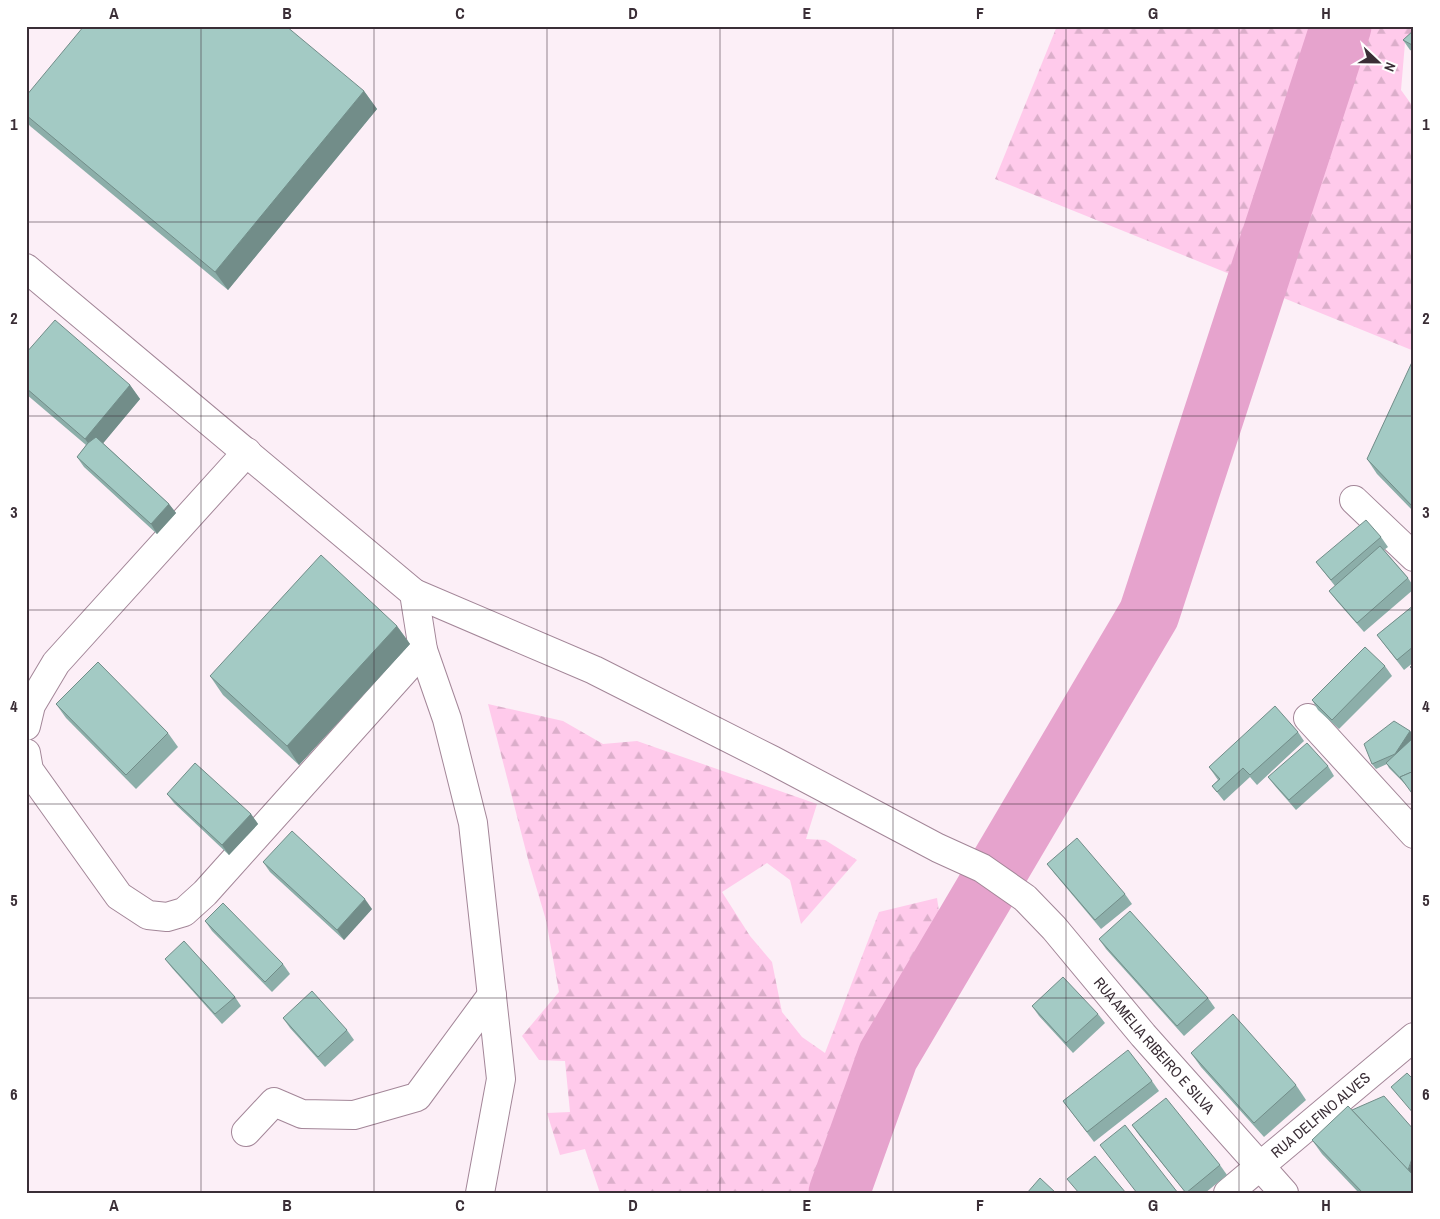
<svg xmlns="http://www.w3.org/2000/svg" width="1440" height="1219" font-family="'Archivo Narrow',sans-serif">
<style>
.forest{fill:url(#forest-firs)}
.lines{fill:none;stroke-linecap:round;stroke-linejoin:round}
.river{stroke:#e6a3cd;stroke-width:61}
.minor-casing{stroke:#a38698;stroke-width:30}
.minor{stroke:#fff;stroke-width:28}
.wall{fill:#8caea9}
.shaded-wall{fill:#728d89}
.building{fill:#a3cac4;stroke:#728d89}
.grid{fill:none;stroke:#3a2e36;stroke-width:1;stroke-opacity:0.55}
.labels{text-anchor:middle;stroke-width:4.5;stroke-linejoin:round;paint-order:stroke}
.street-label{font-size:15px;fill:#3a2e36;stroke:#fff}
.neatline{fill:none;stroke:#3a2e36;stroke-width:2}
.grid-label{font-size:16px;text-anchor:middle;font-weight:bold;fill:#3a2e36}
</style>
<defs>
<pattern id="forest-firs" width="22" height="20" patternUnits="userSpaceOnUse" patternTransform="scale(1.25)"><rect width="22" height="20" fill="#ffcaeb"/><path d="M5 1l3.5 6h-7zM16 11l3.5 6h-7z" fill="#dbaeca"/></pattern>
</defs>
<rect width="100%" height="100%" fill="#fceff7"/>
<g class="forest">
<polygon points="1057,26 1325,26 1247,281 995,179"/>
<polygon points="1344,26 1414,26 1414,36 1405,43 1401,90 1414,108 1414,351 1266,291"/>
<polygon points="488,704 563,721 603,744 637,741 817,804 806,839 825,840 857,860 801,924 790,880 767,863 722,892 750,936 772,962 782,1012 802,1037 825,1053 879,912 937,898 950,987 847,1193 600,1193 585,1149 560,1155 547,1113 570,1112 565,1061 539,1060 522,1036 559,992 546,920 529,863"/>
</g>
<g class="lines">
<polyline class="river" points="839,1193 888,1056 1149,614 1341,26"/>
<g class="minor-casing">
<g id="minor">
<polyline points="26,268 414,593 423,650 447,719 473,823 501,1079 480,1193"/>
<polyline points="1354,500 1414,557"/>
<path id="s1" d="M414,593L594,670L772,760L938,848L982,868L1025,898L1054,928L1143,1035L1284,1193"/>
<polyline points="1308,718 1414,834"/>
<polyline points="26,726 31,705 56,663 247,452"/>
<polyline points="26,753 29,770 119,896 148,915 167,917 184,912 205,893 423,650"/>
<polyline points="246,1132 274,1102 302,1114 354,1115 417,1097 492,995"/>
<path id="s2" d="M1228,1193L1414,1037"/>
</g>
</g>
<use href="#minor" class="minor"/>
</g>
<g class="wall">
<polygon points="1414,30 1414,52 1410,50 1403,40"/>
<polygon points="364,91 377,109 228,290 30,126 26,121 26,96"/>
<polygon points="26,353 130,385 140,399 103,443 169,504 176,513 157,534 84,467 77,457 86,445 26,394"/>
<polygon points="1414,360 1414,512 1377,474 1367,459"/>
<polygon points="1381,537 1388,547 1384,550 1408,578 1414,587 1414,589 1364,632 1336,600 1329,591 1335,586 1316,562"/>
<polygon points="1414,605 1414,662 1404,670 1377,635"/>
<polygon points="397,626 410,644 299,765 223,695 210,676"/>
<polygon points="1385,666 1392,676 1339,729 1318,710 1312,700"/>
<polygon points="56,704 168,733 178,747 136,789 66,718"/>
<polygon points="1410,731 1414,736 1412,739 1407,786 1389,768 1387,764 1376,769 1372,764"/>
<polygon points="1298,732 1304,741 1257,785 1250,777 1224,801 1212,786 1218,780 1209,767"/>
<polygon points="1328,766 1334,776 1296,810 1275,786 1268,777"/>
<polygon points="167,794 251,814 258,824 229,855 174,803"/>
<polygon points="263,862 372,909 344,940 270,872"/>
<polygon points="1047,864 1125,894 1132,904 1101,929 1054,873"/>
<polygon points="205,921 283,964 290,974 272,992 212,931"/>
<polygon points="1099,939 1208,998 1215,1008 1184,1036 1106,949"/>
<polygon points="165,959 235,997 241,1006 222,1024 172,968"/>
<polygon points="1032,1006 1098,1014 1105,1023 1073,1053 1039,1016"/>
<polygon points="283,1018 347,1030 354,1040 325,1067 290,1028"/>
<polygon points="1191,1053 1296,1085 1306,1100 1264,1137 1201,1067"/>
<polygon points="1152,1081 1159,1091 1094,1142 1063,1101"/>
<polygon points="1132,1125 1220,1165 1227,1175 1205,1193 1186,1193 1139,1135"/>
<polygon points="1312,1140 1414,1193 1359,1193 1322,1154"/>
</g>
<g class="shaded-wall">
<polygon points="364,91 377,109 228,290 215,272"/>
<polygon points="130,385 140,399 95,453 85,439"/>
<polygon points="169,504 176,513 157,534 151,524"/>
<polygon points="397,626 410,644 299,765 287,746"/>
<polygon points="1410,731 1414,736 1398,759 1395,754"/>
<polygon points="251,814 258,824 229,855 222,845"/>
<polygon points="365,899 372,909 344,940 337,930"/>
<polygon points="1414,1153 1414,1179 1408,1171"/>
</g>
<g class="building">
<polygon points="84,26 286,26 364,91 215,272 26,115 26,96"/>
<polygon points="1414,30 1414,46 1403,40"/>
<polygon points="55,320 130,385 85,439 26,388 26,353"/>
<polygon points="1413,360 1414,360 1414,508 1367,459"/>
<polygon points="96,437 169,504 151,524 77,457 88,443"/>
<polygon points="1366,520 1381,537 1331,580 1316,562"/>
<polygon points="1380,546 1408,578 1357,623 1329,591"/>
<polygon points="321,555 397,626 287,746 210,676"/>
<polygon points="1414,605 1414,646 1397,660 1377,635"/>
<polygon points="1365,647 1385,666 1332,720 1312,700"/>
<polygon points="98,662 168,733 126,775 56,704"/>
<polygon points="1414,664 1414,670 1410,667"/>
<polygon points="1275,706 1298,732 1250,775 1243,768 1217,792 1212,786 1220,779 1209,767"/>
<polygon points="1394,721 1410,731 1395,754 1372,764 1364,744"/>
<polygon points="1413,738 1414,738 1414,771 1400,777 1403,781 1386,763"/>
<polygon points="1307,743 1328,766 1289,800 1268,777"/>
<polygon points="195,763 251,814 222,845 167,794"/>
<polygon points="1414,771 1414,796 1400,777"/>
<polygon points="292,831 365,899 337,930 263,862"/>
<polygon points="1077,838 1125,894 1095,920 1047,864"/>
<polygon points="223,903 283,964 265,982 205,921"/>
<polygon points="1130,911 1208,998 1177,1026 1099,939"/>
<polygon points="184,941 235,997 215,1014 165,959"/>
<polygon points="1063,977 1098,1014 1066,1043 1032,1006"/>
<polygon points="312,991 347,1030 318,1057 283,1018"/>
<polygon points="1233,1014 1296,1085 1254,1123 1191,1053"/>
<polygon points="1128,1050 1152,1081 1087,1132 1063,1101"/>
<polygon points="1407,1073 1414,1080 1414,1114 1391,1087"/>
<polygon points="1384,1096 1414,1130 1414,1153 1408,1170 1352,1110"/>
<polygon points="1166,1098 1220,1165 1186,1193 1132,1125"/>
<polygon points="1348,1106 1414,1176 1414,1193 1363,1193 1312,1140"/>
<polygon points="1125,1125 1178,1193 1137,1193 1100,1145"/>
<polygon points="1095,1156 1126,1193 1079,1193 1067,1179"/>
<polygon points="1040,1178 1056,1193 1027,1193"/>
</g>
<path class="grid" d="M201,26V1193M374,26V1193M547,26V1193M720,26V1193M893,26V1193M1066,26V1193M1239,26V1193M26,222H1414M26,416H1414M26,610H1414M26,804H1414M26,998H1414"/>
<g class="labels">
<g class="street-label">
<text dy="5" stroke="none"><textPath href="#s1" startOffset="880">RUA AMELIA RIBEIRO E SILVA</textPath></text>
<text dy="5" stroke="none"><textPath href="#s2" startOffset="121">RUA DELFINO ALVES</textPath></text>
</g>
</g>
<rect width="1440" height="1219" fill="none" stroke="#ffffff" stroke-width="55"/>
<g transform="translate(1378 62) rotate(112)" stroke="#ffffff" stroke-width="4" paint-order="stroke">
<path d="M0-4L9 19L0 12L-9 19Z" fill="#3a2e36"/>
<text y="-8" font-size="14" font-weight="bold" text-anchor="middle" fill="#3a2e36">N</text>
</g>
<rect x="28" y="28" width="1384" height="1164" class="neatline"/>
<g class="grid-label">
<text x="114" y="19">A</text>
<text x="287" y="19">B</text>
<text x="460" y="19">C</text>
<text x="633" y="19">D</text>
<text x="807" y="19">E</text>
<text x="980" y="19">F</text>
<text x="1153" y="19">G</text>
<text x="1326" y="19">H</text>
<text x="14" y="130">1</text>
<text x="1426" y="130">1</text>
<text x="14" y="324">2</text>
<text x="1426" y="324">2</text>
<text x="14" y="518">3</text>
<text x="1426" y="518">3</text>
<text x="14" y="712">4</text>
<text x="1426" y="712">4</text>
<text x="14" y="906">5</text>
<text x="1426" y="906">5</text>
<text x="14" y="1100">6</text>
<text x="1426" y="1100">6</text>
<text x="114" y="1211">A</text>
<text x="287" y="1211">B</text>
<text x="460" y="1211">C</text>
<text x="633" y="1211">D</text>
<text x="807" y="1211">E</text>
<text x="980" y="1211">F</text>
<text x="1153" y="1211">G</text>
<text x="1326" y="1211">H</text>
</g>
</svg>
